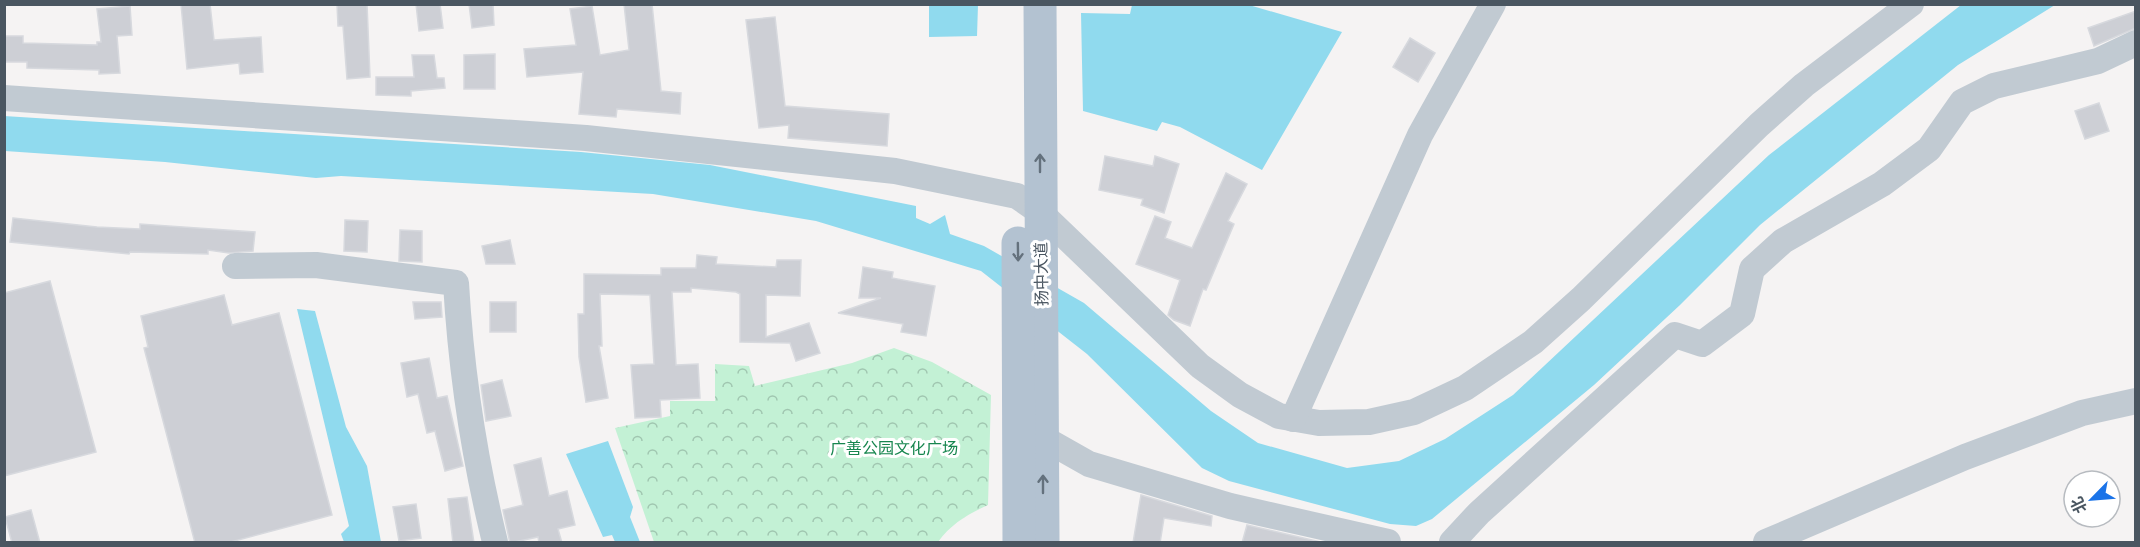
<svg xmlns="http://www.w3.org/2000/svg" width="2140" height="547" font-family="Ubuntu,'Noto Sans SC',sans-serif">
<style>
.forest{fill:url(#forest-crowns)}
.water{fill:#90daee}
.building{fill:#cdcfd5;stroke:#d7d9de;stroke-width:1.5}
.lines{fill:none;stroke-linecap:round;stroke-linejoin:round}
.minor{stroke:#c1cad2;stroke-width:26}
.major{stroke:#b3c2d1;stroke-width:33}
.oneway{stroke:#64717d}
.labels{text-anchor:middle;stroke-width:6;stroke-linejoin:round;paint-order:stroke}
.street-label{font-size:16px;fill:#4a5661;stroke:#fff}
.park-label{font-size:16px;fill:#17864f;stroke:#fff}
</style>
<defs>
<pattern id="forest-crowns" width="20" height="18" patternUnits="userSpaceOnUse" patternTransform="scale(1.5)"><rect width="20" height="18" fill="#c3f1d5"/><path d="M2 6a3 3 0 1 1 6 0M12 15a3 3 0 1 1 6 0" fill="none" stroke="#a0c6b0"/></pattern>
</defs>
<rect width="100%" height="100%" fill="#f5f3f3"/>
<path class="forest" d="M894,348L932,362L991,395L988,505C968,514 951,524 938,542H654L615,428L670,416V401H715V364L749,366L755,386L852,363Z"/>
<g class="water">
<polygon points="929,5 978,5 977,36 929,37"/>
<polygon points="1132,5 1249,5 1342,32 1262,170 1180,127 1162,122 1157,131 1083,111 1081,13 1130,14"/>
<polygon points="1961,5 2055,5 1958,65 1760,225 1680,305 1594,385 1432,519 1416,526 1390,524 1229,481 1202,468 1087,354 981,271 816,221 653,194 341,176 316,178 165,162 5,151 4,116 581,152 710,165 916,206 916,218 930,224 945,215 950,234 984,246 1084,303 1211,411 1258,443 1347,468 1399,461 1445,439 1513,395 1769,155"/>
<polygon points="297,309 315,311 346,427 367,466 381,542 344,542 341,534 349,526"/>
<polygon points="608,441 633,507 630,517 640,542 615,542 612,535 603,537 566,454"/>
</g>
<g class="building">
<polygon points="181,4 210,4 214,40 261,37 263,72 240,74 239,63 187,69"/>
<polygon points="337,4 367,4 370,77 347,79 343,26 338,26"/>
<polygon points="416,4 440,4 443,28 419,31"/>
<polygon points="469,4 493,4 494,25 472,28"/>
<polygon points="624,4 652,4 661,91 681,93 680,114 617,109 616,117 579,114 583,72 527,77 524,49 576,45 570,9 592,6 600,55 629,50"/>
<polygon points="130,6 132,35 117,36 120,73 99,74 99,70 27,68 27,62 4,62 4,36 23,36 23,43 97,45 97,42 101,42 97,9"/>
<polygon points="2136,11 2136,28 2094,46 2088,28"/>
<polygon points="775,17 785,106 889,114 887,146 788,138 789,125 759,128 746,20"/>
<polygon points="1410,38 1435,53 1418,82 1393,67"/>
<polygon points="495,54 495,89 464,89 464,55"/>
<polygon points="412,55 434,55 437,78 444,78 445,88 411,91 411,96 376,95 376,77 414,77"/>
<polygon points="2099,103 2109,131 2085,139 2075,111"/>
<polygon points="1105,156 1153,166 1155,156 1179,164 1164,213 1141,205 1143,199 1099,190"/>
<polygon points="1226,173 1247,184 1228,221 1234,224 1206,290 1203,289 1190,326 1174,320 1168,315 1180,280 1136,264 1155,216 1171,222 1165,238 1192,248"/>
<polygon points="13,218 97,227 140,229 140,224 255,232 253,251 229,253 208,250 208,254 130,252 129,254 10,242"/>
<polygon points="345,220 368,221 367,252 344,251"/>
<polygon points="400,230 422,231 422,262 399,261"/>
<polygon points="510,240 515,264 486,264 482,246"/>
<polygon points="697,255 717,257 716,264 776,267 777,260 801,260 800,296 766,295 766,337 809,323 820,353 796,361 790,343 740,342 740,294 736,292 691,288 691,292 672,292 676,365 698,364 700,398 660,400 661,417 635,418 631,365 654,364 650,295 600,294 602,346 599,346 608,398 586,402 579,357 578,314 584,314 584,274 661,275 661,268 696,268"/>
<polygon points="863,267 893,272 892,278 935,286 926,336 901,332 903,324 838,313 881,298 859,298"/>
<polygon points="50,281 96,452 4,476 4,293"/>
<polygon points="224,295 232,325 279,313 332,515 227,543 195,543 144,348 148,347 141,316"/>
<polygon points="413,302 441,302 442,317 415,319"/>
<rect x="490" y="302" width="26" height="30"/>
<polygon points="429,358 437,398 447,396 463,466 445,471 435,431 427,433 418,394 407,397 401,363"/>
<polygon points="502,380 511,416 486,421 481,385"/>
<polygon points="541,458 549,496 567,491 575,525 558,529 562,543 539,543 538,537 510,543 503,510 523,505 514,465"/>
<polygon points="1141,495 1212,516 1211,526 1164,518 1160,543 1133,543"/>
<polygon points="467,497 474,543 453,543 448,499"/>
<polygon points="416,504 421,538 399,541 393,507"/>
<polygon points="31,510 40,543 12,543 5,517"/>
<polygon points="1247,525 1321,542 1321,543 1242,543"/>
</g>
<g class="lines">
<g class="minor">
<polyline points="4,98 586,138 895,171 1017,196 1040,212 1200,366 1240,395 1279,416 1319,423 1369,422 1414,412 1465,388 1533,342 1581,299 1759,125 1804,85 1911,4"/>
<path d="M235,266L316,265L456,283C461,371 474,457 495,542"/>
<polyline points="1293,419 1420,135 1493,4"/>
<polyline points="1043,438 1089,464 1230,506 1388,542"/>
<polyline points="1452,542 1479,513 1675,335 1702,344 1742,314 1752,269 1783,241 1882,184 1929,149 1962,102 1994,86 2098,61 2136,43"/>
<polyline points="1766,542 1965,457 2082,413 2136,401"/>
</g>
<g class="major">
<polyline points="1040,4 1043,542"/>
<polyline points="1018,243 1019,542"/>
</g>
</g>
<defs><path id="oneway-shaft" d="M-6 0H5M1.5-3L5.5 0L1.5 3" fill="none" stroke-width="1.6" stroke-linecap="round" stroke-linejoin="round" transform="scale(1.5)"/></defs>
<g class="oneway">
<use href="#oneway-shaft" transform="translate(1040 163) rotate(-90)"/>
<use href="#oneway-shaft" transform="translate(1018 252) rotate(89)"/>
<use href="#oneway-shaft" transform="translate(1043 484) rotate(-90)"/>
</g>
<g class="labels">
<g class="street-label">
<text transform="translate(1041 274) rotate(-91)" y="6">扬中大道</text>
</g>
<g class="park-label">
<text x="894" y="454">广善公园文化广场</text>
</g>
</g>
<rect width="2140" height="547" fill="none" stroke="#4a5661" stroke-width="12"/>
<g transform="translate(2092 499) rotate(245)"><circle r="28" fill="#ffffff" stroke="#b7bbc0" stroke-width="1.5"/>
<path d="M0-4.5L10 22L0 15L-10 22Z" fill="#1a73e8"/>
<text y="-9" font-size="16" font-weight="bold" text-anchor="middle" fill="#4a5661">北</text>
</g>
</svg>
